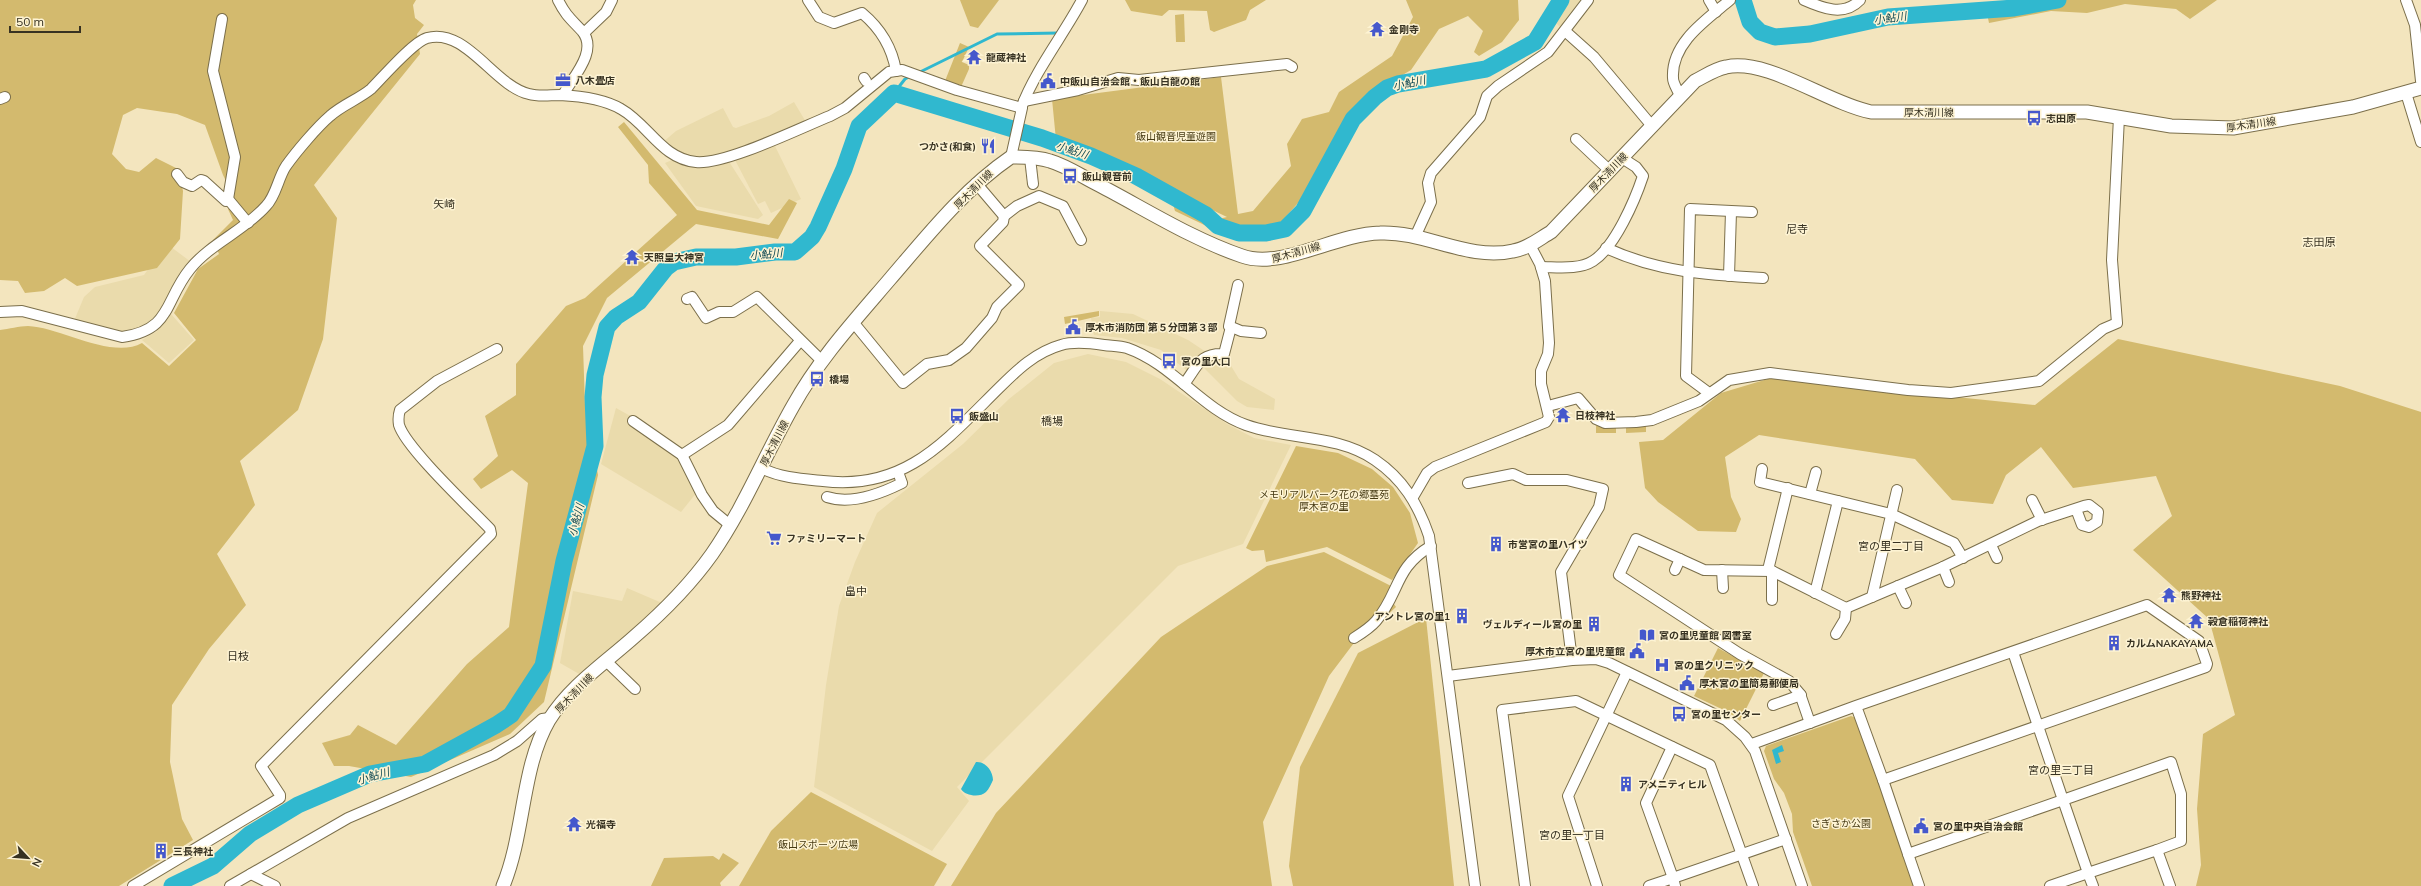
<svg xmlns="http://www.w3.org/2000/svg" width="2421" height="886" font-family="Mulish,'Noto Sans JP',sans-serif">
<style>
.built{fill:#eadbac}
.green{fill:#d3ba6e;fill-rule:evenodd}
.water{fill:#30b8cf}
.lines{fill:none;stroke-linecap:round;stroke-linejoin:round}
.stream{stroke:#30b8cf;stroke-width:3}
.river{stroke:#30b8cf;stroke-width:17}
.minor-casing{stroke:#7b6f4b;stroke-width:12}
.major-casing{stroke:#7b6f4b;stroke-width:15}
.minor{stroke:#fff;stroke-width:10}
.major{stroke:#fff;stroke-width:13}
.labels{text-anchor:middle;stroke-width:3;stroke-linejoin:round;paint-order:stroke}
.poi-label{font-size:10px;font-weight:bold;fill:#373222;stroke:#fdf3d3;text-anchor:start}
.street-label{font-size:10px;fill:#373222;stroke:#fdf3d3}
.park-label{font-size:10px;fill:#463a13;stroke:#fdf3d3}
.water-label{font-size:11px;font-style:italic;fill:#104953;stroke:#fdf3d3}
.neighbourhood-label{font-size:11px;fill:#373222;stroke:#fdf3d3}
</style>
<rect width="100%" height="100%" fill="#f3e5be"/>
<g class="built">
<polygon points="1568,0 1585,0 1562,29 1554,21"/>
<polygon points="794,102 806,122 716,158 692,159 662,143 676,131 723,108 733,127 736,128 769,116"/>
<polygon points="774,144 801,199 771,213 765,201 758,204 734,158"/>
<polygon points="672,160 687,166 702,168 714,167 728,160 763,215 758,219 696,206 665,163"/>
<polygon points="167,244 191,262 168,302 154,319 144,327 122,333 74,321 84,297 95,287 144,275"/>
<polygon points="1100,311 1133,314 1188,340 1206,352 1205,354 1190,373 1161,350 1122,338 1094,335 1091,318 1100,317"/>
<polygon points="171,314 194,340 169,363 142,340 156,332"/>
<polygon points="1088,354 1126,362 1160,379 1227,424 1254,438 1291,445 1243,544 1178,566 957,787 969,801 932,851 814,787 826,685 839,606 855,562 877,513 963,444 1009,399 1054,363"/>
<polygon points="1209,356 1225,356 1239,379 1275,399 1274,410 1247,407 1237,401 1202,366"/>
<polygon points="616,408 634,418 677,454 697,492 681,512 601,464"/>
<polygon points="627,588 662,603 581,675 560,663 573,591 622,601"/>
</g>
<g class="green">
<path d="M0,0H416L413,5L415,18L424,25L417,34L420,54L314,185L337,218L323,339L298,410L240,461L255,505L217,554L246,605L209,649L172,705L170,762L182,819L193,840L119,886H0V330C9,329 19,326 28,326C60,327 112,360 142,343L169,366L196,340L174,313L198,269L219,254L213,240L233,220L228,209L235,199L223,175L205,125L177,114L137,108L123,115L112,154L126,169L139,172L156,158L178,169L183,191L180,239L157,268L77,286L65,278L44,291L25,293L18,281L0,280Z"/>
<polygon points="960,0 999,0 978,28 970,26"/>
<polygon points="1125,0 1266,0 1250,10 1246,20 1214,32 1210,30 1207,11 1169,10 1162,16 1131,11"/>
<path d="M1406,0H1518L1519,20L1502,42L1479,56L1474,52L1483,31L1468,16L1439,29L1411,70L1367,96L1322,176L1266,239L1238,241L1175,211L1169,190L1056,140L1052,99L1221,77L1238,214L1253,211L1291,166L1287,144L1302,119L1329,112L1339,92L1392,56L1413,17ZM1206,207L1227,217L1214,220Z"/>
<polygon points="2013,0 2030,5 2044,0 2217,0 2190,19 2176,9 2125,4 2087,13 2051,11 1989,23 1985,4"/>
<polygon points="1184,14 1185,42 1176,42 1175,15"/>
<polygon points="960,43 969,47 962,62 969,65 969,69 961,87 945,81"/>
<polygon points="624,122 697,210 769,225 789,199 797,203 778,239 696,224 607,298 583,346 585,405 598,475 544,702 510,734 411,777 349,766 334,766 322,743 350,735 358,725 396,745 467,664 509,627 528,483 512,470 481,489 473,479 498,456 485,416 516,395 516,364 566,306 585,298 677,215 649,183 648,165 618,127"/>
<polygon points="1099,311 1099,316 1065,324 1064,317"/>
<polygon points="2118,339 2340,386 2421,412 2421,886 2196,886 2201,865 2197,809 2203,734 2235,715 2209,619 2133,550 2172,516 2156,476 2073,488 2041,447 2006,475 1993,504 1952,500 1915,459 1759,435 1725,457 1731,497 1741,519 1736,532 1698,531 1658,502 1645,488 1639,442 1663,440 1721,393 1771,378 2035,405"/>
<polygon points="1596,426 1616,427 1616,433 1596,433"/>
<polygon points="1646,426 1646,432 1626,433 1626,427"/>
<polygon points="1296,446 1338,453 1372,469 1393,487 1410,513 1418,543 1392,580 1327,547 1266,562 1264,550 1252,551 1246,548"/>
<polygon points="1324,552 1395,588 1389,597 1396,607 1381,621 1366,627 1329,676 1263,822 1272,886 951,886 996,813 1161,637 1267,566"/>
<polygon points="1426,618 1454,886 1293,886 1289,866 1300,767 1358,653"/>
<polygon points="1718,648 1764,673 1740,721 1728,712 1694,696"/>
<polygon points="1851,716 1856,718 1914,886 1812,886 1793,832 1792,814 1784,793 1774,779 1764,751 1766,746"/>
<polygon points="811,792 947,864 934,886 739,886 771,831"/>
<polygon points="723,853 739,863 720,883 721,886 651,886 664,858 713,856 719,860"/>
</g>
<g class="water">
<polygon points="1782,745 1784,751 1778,753 1781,762 1776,764 1772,750"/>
<path d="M976,762C986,761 993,772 993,780C991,784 989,789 986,792C980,798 965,796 961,789Z"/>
</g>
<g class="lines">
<g class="stream">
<polyline points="918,73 997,34 1059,33"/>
<polyline points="894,93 905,79 911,76"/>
</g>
<g class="river">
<polyline points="1743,0 1750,22 1760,32 1775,37 1810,34 1888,17 2014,8 2058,0"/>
<polyline points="172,886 213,866 250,834 298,805 370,774 425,764 496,725 511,715 543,666 564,561 595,446 593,397 595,375 607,327 616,317 639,302 666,268 674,262 696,257 736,257 775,252 795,252 812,237 818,227 844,169 859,126 894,93 1042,138 1091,156 1136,176 1206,215 1218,226 1239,233 1266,233 1285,229 1303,211 1353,119 1375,97 1387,88 1398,84 1486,69 1535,42 1561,0"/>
</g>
<g class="minor-casing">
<g id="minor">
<path d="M558,0C566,16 571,19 582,31C599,51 572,78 563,95"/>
<path d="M808,0L819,17L834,23L862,13C880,28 892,47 896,71"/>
<polyline points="1709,0 1716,12"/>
<path d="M1804,0C1822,8 1844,17 1860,0"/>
<polyline points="2406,0 2415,25 2421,81"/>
<polyline points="1565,31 1594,57 1652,126"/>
<polyline points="584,33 606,12 612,0"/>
<polyline points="864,78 866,81"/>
<polyline points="2406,93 2421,142"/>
<path d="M1680,96C1678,90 1673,84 1673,78C1671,43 1706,20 1730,0"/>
<polyline points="0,99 5,97"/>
<polyline points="1024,101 1078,90 1118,78 1139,80 1287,64 1292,67"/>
<path d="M1022,106C1035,71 1064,34 1082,0"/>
<polyline points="1576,139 1609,170"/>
<polyline points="1030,158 1033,184"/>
<polyline points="177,174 183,182 192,186 201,180 204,181 226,201 228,199 235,157 213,71 222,19"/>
<polyline points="976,183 1004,216 1017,206 1039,196 1063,206 1081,240"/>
<polyline points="228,199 248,223"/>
<polyline points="1415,237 1431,202 1428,183 1431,173 1480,117 1487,96 1498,86 1548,52 1588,0"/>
<path d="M1606,248C1658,272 1707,275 1763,278"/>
<path d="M1541,267C1557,267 1579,270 1593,261C1615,247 1635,200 1643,176L1636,167L1622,158"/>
<polyline points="1729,276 1731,212"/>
<polyline points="1238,285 1229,326 1241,331 1261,333"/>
<polyline points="687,299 692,297 706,318 719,312 733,312 757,297 822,361"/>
<path d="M0,312L22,311L122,337C172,330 164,301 190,269C211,243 244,231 266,206C276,196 278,178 286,166C296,152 317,127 330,116C342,105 359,99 371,89C383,77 413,42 427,38C466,27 494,86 529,94C539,97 550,95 560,95C580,96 604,99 621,109C648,124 662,159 696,162C725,165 800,128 830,116L845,108L889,72L902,70L957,90L1022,108L1011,157"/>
<polyline points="853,322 903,383 927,364 949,360 966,348 992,318 997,307 1019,285 980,246 1003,222 1004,216"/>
<path d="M1184,384C1198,366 1199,353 1224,354L1231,327"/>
<polyline points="1709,393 1686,376 1690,209 1752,212"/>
<polyline points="1548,406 1578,398 1596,419 1605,423 1636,422 1652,420 1699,401 1729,380 1770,373 1908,390 1951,393 2039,381 2103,329 2117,323 2112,260 2119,117"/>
<polyline points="633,421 682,455 702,495 713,511 730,525"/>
<polyline points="682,455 728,425 800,341"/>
<path d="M761,468C781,478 802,479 823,481C906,491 946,440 1000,387C1017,370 1036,352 1061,345C1074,341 1091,343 1104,345C1111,346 1120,346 1127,348C1173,364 1201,409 1246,425C1288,440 1337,434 1375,460C1403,479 1418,504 1429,536L1475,886"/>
<polyline points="1762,469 1760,482 1891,514 1954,543 1963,558"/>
<polyline points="1468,483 1513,474 1526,480 1567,480 1603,489 1599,507 1561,572 1572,660"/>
<polyline points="1810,494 1816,472"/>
<path d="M827,497C851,505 880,494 902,483L898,472"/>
<polyline points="1413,497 1427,473 1435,467 1546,422 1549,417 1541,384 1541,371 1548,354 1549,343 1545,281 1540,264 1530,245"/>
<polyline points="2032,500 2042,520"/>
<polyline points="1991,545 1997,558"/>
<polyline points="1943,567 1949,582"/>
<polyline points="1675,570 1680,559"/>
<polyline points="1722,570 1723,588"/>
<polyline points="1768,570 1788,488"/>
<polyline points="1898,586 1906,603"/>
<polyline points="1815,593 1838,501"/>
<polyline points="1872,597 1897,490"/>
<polyline points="1772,600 1772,571"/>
<polyline points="1836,634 1845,619 1846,608"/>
<path d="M1354,638C1362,633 1370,628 1376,621C1400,593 1394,568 1431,546"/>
<polyline points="606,661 635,689"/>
<polyline points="1448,676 1572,660 1596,659 1609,663 1726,720 1745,737 1755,751 1802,886"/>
<polyline points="1773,705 1801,695"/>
<polyline points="1810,723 1800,694 1789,681 1740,654 1619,575 1636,539 1704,570 1772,571 1846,608 1943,567 2038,521 2084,506 2089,505 2098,512 2097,522 2089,527 2082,525 2076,509"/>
<polyline points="1752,744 1856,706 2147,605 2199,641 2207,664 2206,667 1883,780 1856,706"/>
<polyline points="1672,747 1646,803 1673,878 1786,839"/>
<polyline points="1883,780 1908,854 2063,800 2013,652"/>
<polyline points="1908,854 1919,886"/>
<polyline points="251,874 275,886"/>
<path d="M133,886L280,798V795L261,766L491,534L490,529C470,508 406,448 399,425C398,419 398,416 400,410L437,381L497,349"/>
<polyline points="230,886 348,818 494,755 517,741 542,719 550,718"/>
<polyline points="1525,886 1502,710 1576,701 1710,765 1753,886"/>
<polyline points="1597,886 1568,796 1627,672"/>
<polyline points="1649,886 1673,878 1675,886"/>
<polyline points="2050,886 2088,873 2063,800 2171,762 2181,794 2181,841 2157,850"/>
<polyline points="2093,886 2088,873 2157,850 2170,886"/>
</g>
</g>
<g class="major-casing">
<path id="major" d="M503,886C525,833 521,768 549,720C570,686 605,663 634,637C663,612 690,585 712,554C744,508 765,455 793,406C819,359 855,320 890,279C927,236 964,189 1011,157C1024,157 1038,157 1050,161C1067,166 1083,177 1099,185C1145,209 1192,239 1242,256C1281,270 1335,234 1380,233C1425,231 1468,261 1513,251C1527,249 1539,239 1551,232L1695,81C1705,76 1715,69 1726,67C1768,58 1827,103 1871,112H2087L2171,126L2233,128L2353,107L2421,88"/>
</g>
<use href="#minor" class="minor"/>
<use href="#major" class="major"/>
</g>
<defs>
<g id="temple-bare" transform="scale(1.2)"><path d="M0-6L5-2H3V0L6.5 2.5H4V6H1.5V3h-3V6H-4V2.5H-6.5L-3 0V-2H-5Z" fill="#4558cc" stroke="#fdf3d3" stroke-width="2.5" paint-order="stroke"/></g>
<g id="office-bare" transform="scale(1.2)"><path d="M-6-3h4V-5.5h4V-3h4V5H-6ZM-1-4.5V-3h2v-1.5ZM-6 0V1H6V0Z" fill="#4558cc" stroke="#fdf3d3" stroke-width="2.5" paint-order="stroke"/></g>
<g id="civic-bare" transform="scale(1.2)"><path d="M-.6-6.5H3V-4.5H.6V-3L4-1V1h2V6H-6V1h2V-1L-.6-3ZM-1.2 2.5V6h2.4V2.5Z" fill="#4558cc" stroke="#fdf3d3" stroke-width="2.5" paint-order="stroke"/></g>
<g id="bus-bare" transform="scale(1.2)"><path d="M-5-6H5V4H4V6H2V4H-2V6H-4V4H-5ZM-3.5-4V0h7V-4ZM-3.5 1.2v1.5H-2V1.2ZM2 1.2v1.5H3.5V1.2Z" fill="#4558cc" stroke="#fdf3d3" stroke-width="2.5" paint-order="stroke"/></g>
<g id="restaurant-bare" transform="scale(1.2)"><path d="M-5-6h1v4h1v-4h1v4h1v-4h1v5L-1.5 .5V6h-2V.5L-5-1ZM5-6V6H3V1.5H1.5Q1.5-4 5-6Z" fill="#4558cc" stroke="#fdf3d3" stroke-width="2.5" paint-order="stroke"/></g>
<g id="supermarket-bare" transform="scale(1.2)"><path d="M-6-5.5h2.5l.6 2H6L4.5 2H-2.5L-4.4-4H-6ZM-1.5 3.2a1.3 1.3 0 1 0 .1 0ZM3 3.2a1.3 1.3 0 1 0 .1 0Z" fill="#4558cc" stroke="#fdf3d3" stroke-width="2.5" paint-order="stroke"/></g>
<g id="building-bare" transform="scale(1.2)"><path d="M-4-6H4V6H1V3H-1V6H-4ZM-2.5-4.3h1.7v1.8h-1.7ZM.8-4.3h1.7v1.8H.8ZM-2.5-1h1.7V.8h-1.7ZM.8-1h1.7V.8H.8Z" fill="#4558cc" stroke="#fdf3d3" stroke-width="2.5" paint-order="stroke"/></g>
<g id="library-bare" transform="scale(1.2)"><path d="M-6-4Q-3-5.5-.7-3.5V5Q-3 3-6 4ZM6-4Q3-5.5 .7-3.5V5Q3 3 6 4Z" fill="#4558cc" stroke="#fdf3d3" stroke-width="2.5" paint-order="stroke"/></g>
<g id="hospital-bare" transform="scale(1.2)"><path d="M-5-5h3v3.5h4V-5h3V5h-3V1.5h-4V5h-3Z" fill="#4558cc" stroke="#fdf3d3" stroke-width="2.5" paint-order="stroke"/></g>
</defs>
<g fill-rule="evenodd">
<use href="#temple-bare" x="1377" y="29"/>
<use href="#temple-bare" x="974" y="57"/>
<use href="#office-bare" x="563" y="80"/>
<use href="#civic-bare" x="1048" y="81"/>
<use href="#bus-bare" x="2034" y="118"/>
<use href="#restaurant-bare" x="988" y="146"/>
<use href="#bus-bare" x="1070" y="176"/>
<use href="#temple-bare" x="632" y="257"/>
<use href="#civic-bare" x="1073" y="327"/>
<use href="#bus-bare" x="1169" y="361"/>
<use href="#bus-bare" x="817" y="379"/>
<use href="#temple-bare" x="1563" y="415"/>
<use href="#bus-bare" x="957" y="416"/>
<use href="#supermarket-bare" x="774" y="538"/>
<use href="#building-bare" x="1496" y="544"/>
<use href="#temple-bare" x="2169" y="595"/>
<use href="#building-bare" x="1462" y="616"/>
<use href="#temple-bare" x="2196" y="621"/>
<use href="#building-bare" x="1594" y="624"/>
<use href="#library-bare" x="1647" y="635"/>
<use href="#building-bare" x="2114" y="643"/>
<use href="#civic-bare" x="1637" y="651"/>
<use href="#hospital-bare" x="1662" y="665"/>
<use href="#civic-bare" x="1687" y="683"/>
<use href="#bus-bare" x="1679" y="714"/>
<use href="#building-bare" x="1626" y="784"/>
<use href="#temple-bare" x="574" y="824"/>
<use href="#civic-bare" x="1921" y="826"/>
<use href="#building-bare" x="161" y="851"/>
</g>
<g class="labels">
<g class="poi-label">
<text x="1389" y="33">金剛寺</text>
<text x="986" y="61">龍蔵神社</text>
<text x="575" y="84">八木畳店</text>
<text x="1060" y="85">中飯山自治会館・飯山白龍の館</text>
<text x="2046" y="122">志田原</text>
<text x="976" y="150" text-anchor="end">つかさ(和食)</text>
<text x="1082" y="180">飯山観音前</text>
<text x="644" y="261">天照皇大神宮</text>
<text x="1085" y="331">厚木市消防団 第５分団第３部</text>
<text x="1181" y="365">宮の里入口</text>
<text x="829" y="383">橋場</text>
<text x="1575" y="419">日枝神社</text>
<text x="969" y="420">飯盛山</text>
<text x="786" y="542">ファミリーマート</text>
<text x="1508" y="548">市営宮の里ハイツ</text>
<text x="2181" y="599">熊野神社</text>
<text x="1450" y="620" text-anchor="end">アントレ宮の里1</text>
<text x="2208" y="625">穀倉稲荷神社</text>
<text x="1582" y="628" text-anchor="end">ヴェルディール宮の里</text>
<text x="1659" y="639">宮の里児童館 図書室</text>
<text x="2126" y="647">カルムNAKAYAMA</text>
<text x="1625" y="655" text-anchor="end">厚木市立宮の里児童館</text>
<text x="1674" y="669">宮の里クリニック</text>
<text x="1699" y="687">厚木宮の里簡易郵便局</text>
<text x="1691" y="718">宮の里センター</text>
<text x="1638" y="788">アメニティヒル</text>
<text x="586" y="828">光福寺</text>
<text x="1933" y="830">宮の里中央自治会館</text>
<text x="173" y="855">三長神社</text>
</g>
<g class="street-label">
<text x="1929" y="116">厚木清川線</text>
<text transform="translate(2251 124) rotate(-8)" y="4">厚木清川線</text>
<text transform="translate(1608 172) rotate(-46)" y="4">厚木清川線</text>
<text transform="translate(973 189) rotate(-45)" y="4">厚木清川線</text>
<text transform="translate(1296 252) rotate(-16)" y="4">厚木清川線</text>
<text transform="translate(774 443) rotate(-63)" y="4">厚木清川線</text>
<text transform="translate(574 693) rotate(-46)" y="4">厚木清川線</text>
</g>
<g class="park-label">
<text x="1176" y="140">飯山観音児童遊園</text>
<text x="1324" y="498">メモリアルパーク花の郷墓苑<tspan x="1324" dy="12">厚木宮の里</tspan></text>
<text x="1841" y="827">さぎさか公園</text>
<text x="818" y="848">飯山スポーツ広場</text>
</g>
<g class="water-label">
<text transform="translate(1890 18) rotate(-8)" y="4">小鮎川</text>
<text transform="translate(1409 83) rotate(-12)" y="4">小鮎川</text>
<text transform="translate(1072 150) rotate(18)" y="4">小鮎川</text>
<text transform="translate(766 254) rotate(-5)" y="4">小鮎川</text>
<text transform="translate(576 520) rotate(-75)" y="4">小鮎川</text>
<text transform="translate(373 776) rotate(-16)" y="4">小鮎川</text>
</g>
<g class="neighbourhood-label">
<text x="444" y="208">矢崎</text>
<text x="1797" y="233">尼寺</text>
<text x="2319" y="246">志田原</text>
<text x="1052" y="425">橋場</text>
<text x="1891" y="550">宮の里二丁目</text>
<text x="856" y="595">畠中</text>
<text x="238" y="660">日枝</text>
<text x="2061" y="774">宮の里三丁目</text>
<text x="1572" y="839">宮の里一丁目</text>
</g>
</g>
<g transform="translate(28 858) rotate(116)" stroke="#fdf3d3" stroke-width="3" paint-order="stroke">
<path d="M0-3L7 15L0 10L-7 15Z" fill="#373222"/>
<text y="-6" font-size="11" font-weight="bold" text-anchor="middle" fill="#373222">N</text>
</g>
<path d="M10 26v6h70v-6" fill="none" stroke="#373222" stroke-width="2"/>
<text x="16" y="26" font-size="12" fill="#373222" stroke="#fdf3d3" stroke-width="3" paint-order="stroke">50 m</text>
</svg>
